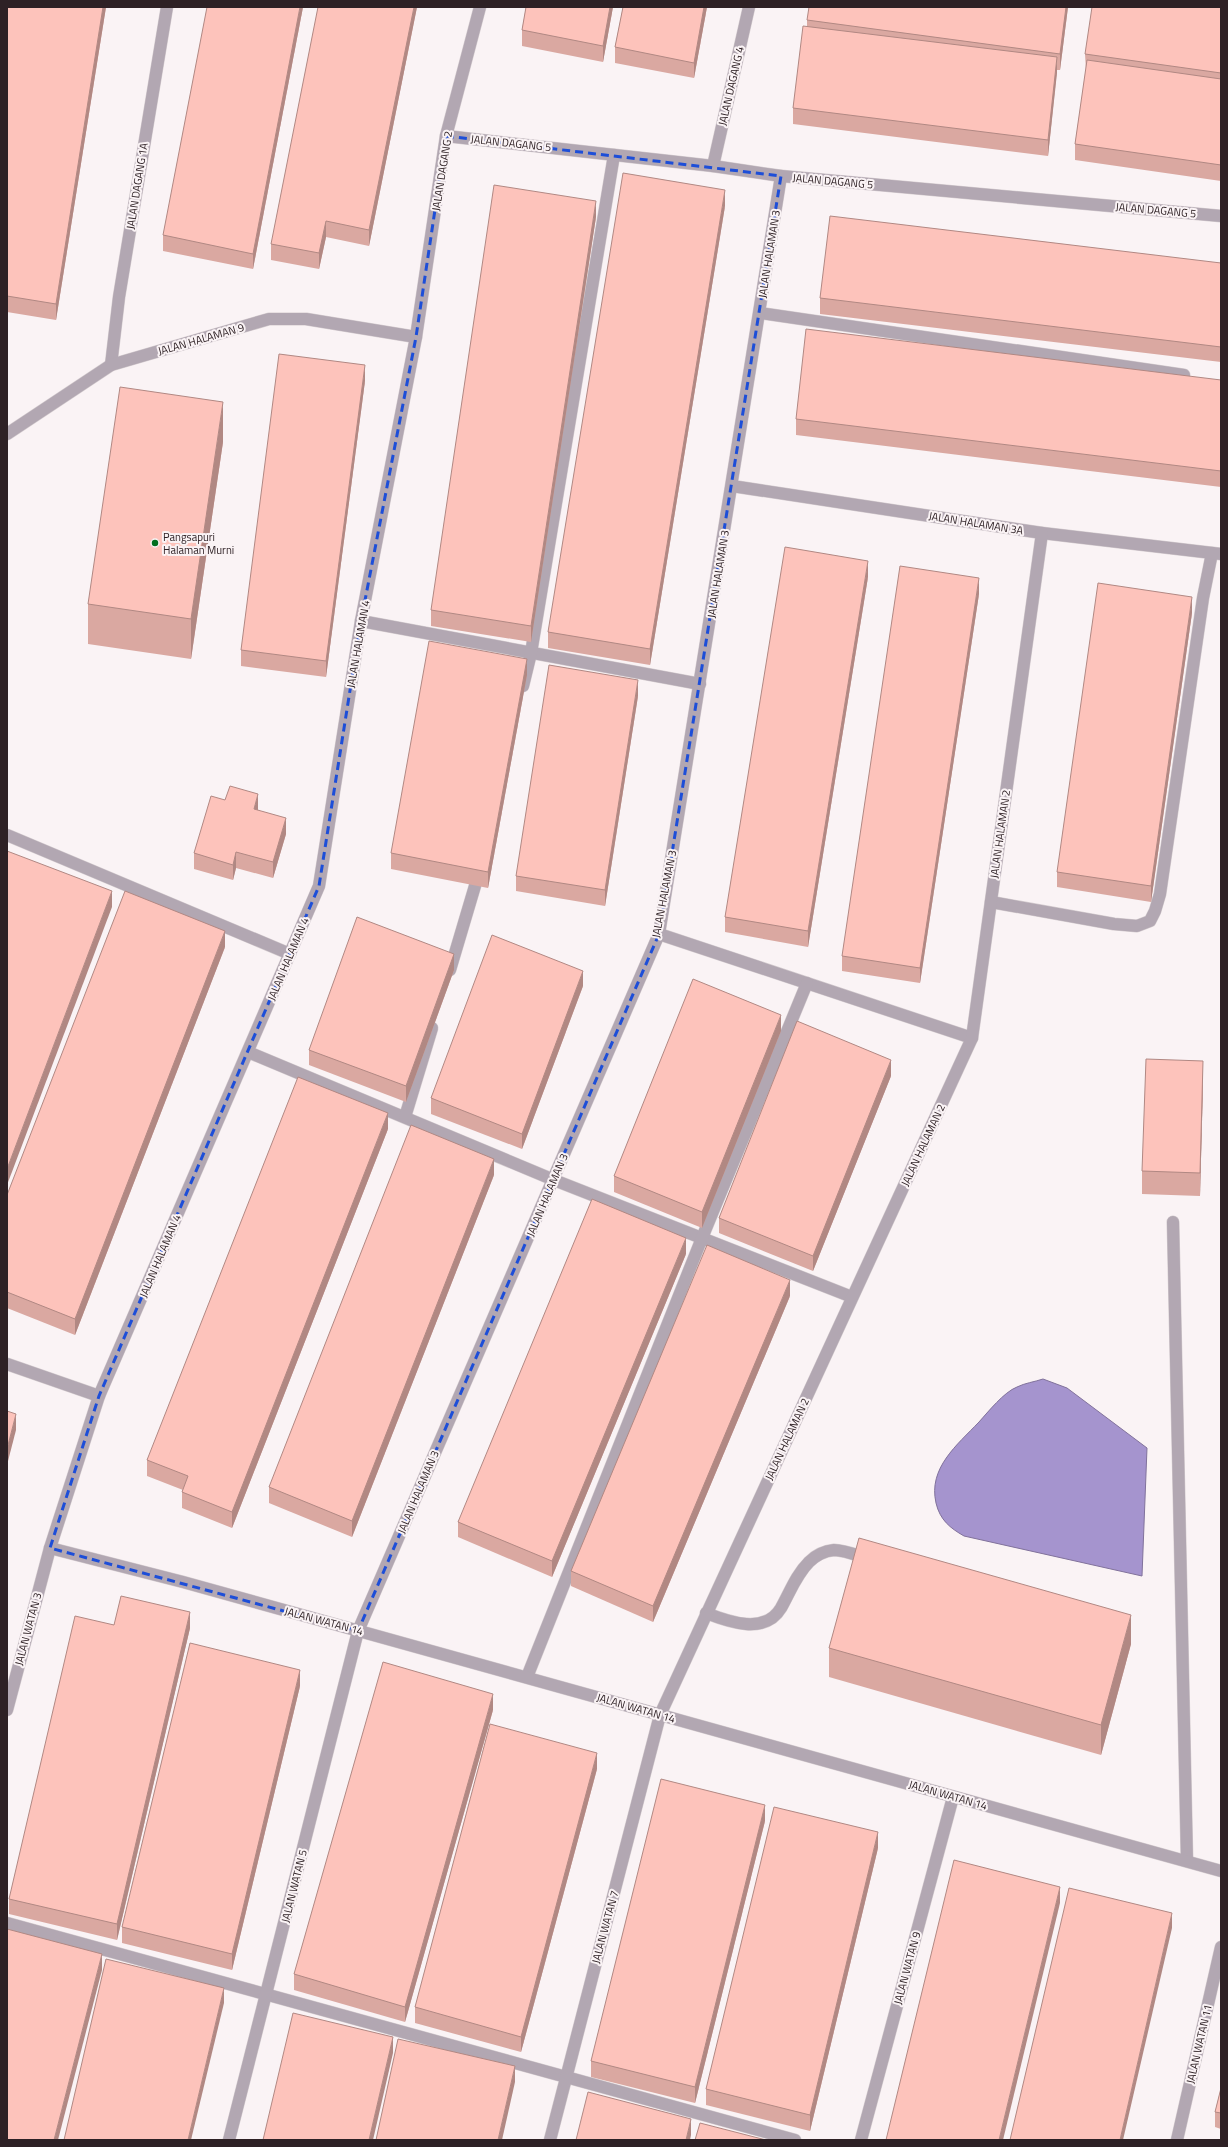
<svg xmlns="http://www.w3.org/2000/svg" width="1228" height="2147" font-family="'Titillium Web',sans-serif">
<style>
.water{fill:#a594ce;stroke:#81729b}
.lines{fill:none;stroke-linecap:round;stroke-linejoin:round}
.lane-casing{stroke:#d5cdd0;stroke-width:13}
.street-casing{stroke:#d5cdd0;stroke-width:13}
.lane{stroke:#b2a7b2;stroke-width:12}
.street{stroke:#b2a7b2;stroke-width:12}
.wall{fill:#daa8a1}
.shaded-wall{fill:#b18883}
.building{fill:#fdc3bb;stroke:#b18883}
.marked{fill:none;stroke:#1d4ed8;stroke-width:3;stroke-dasharray:8 5;stroke-linejoin:round}
.poi-dot{fill:#016e1f;stroke:#faf3f5;stroke-width:1.5}
.labels{text-anchor:middle;stroke-width:4;stroke-linejoin:round;paint-order:stroke}
.street-label{font-size:11px;fill:#2e2125;stroke:#faf3f5}
.poi-label{font-size:11px;fill:#2e2125;stroke:#faf3f5;text-anchor:start}
</style>
<rect width="100%" height="100%" fill="#faf3f5"/>
<path class="water" d="M1043,1379L1067,1388L1147,1448L1142,1576L964,1536C950,1528 940,1520 936,1503C928,1468 957,1445 979,1422C988,1412 1004,1392 1017,1387C1025,1383 1034,1382 1043,1379Z"/>
<g class="lines">
<g class="lane-casing">
<g id="lane">
<polyline points="760,313 1184,375"/>
<polyline points="361,621 700,684"/>
<polyline points="523,686 531,653 614,155"/>
<polyline points="7,835 290,954"/>
<polyline points="991,902 1114,924 1137,926 1150,921 1155,911 1160,894 1203,598 1212,553"/>
<polyline points="659,934 972,1038"/>
<polyline points="450,970 480,869"/>
<polyline points="248,1052 554,1180 852,1297"/>
<polyline points="405,1117 432,1028"/>
<polyline points="1173,1222 1187,1861"/>
<path d="M706,1613C729,1622 765,1635 781,1608C790,1592 796,1575 809,1562C816,1555 824,1551 834,1550C845,1550 859,1556 869,1559"/>
<polyline points="527,1677 702,1238 807,983"/>
<polyline points="7,1923 795,2140"/>
</g>
</g>
<g class="street-casing">
<g id="street">
<polyline points="446,136 713,166 781,176 1221,216"/>
<polyline points="713,166 749,7"/>
<polyline points="111,365 119,297 167,7"/>
<polyline points="7,434 111,365 269,319 306,319 416,337"/>
<polyline points="732,486 1042,533 1221,554"/>
<polyline points="7,1364 99,1396"/>
<polyline points="50,1548 183,1582 1221,1871"/>
<polyline points="7,1710 50,1548 99,1396 319,886 361,621 416,337 446,136 480,7"/>
<polyline points="229,2140 358,1631 659,934 781,176"/>
<polyline points="550,2140 660,1715 972,1038 1042,533"/>
<polyline points="861,2140 953,1797"/>
<polyline points="1177,2140 1221,1947"/>
</g>
</g>
<use href="#lane" class="lane"/>
<use href="#street" class="street"/>
</g>
<g class="wall">
<polygon points="7,7 106,7 56,320 7,312"/>
<polygon points="303,7 253,269 163,251 163,235"/>
<polygon points="417,7 369,246 326,237 319,269 271,260 271,244"/>
<polygon points="526,7 613,7 603,62 522,46 522,30"/>
<polygon points="623,7 707,7 694,78 615,63 615,47"/>
<polygon points="1068,7 1060,70 1057,70 1048,156 793,124 793,108 807,26 807,20"/>
<polygon points="1221,7 1221,181 1075,160 1075,144 1086,70 1085,54"/>
<polygon points="725,206 650,665 548,648 548,632"/>
<polygon points="596,217 531,642 431,626 431,610"/>
<polygon points="1221,263 1221,362 820,314 820,298"/>
<polygon points="1221,380 1221,487 796,435 796,419"/>
<polygon points="365,381 326,677 241,666 241,650"/>
<polygon points="223,442 191,659 88,644 88,604"/>
<polygon points="868,577 808,947 725,932 725,917"/>
<polygon points="979,594 920,983 842,971 842,956"/>
<polygon points="1192,613 1151,902 1057,887 1057,872"/>
<polygon points="527,675 488,888 391,869 391,853"/>
<polygon points="638,696 605,906 516,891 516,876"/>
<polygon points="258,810 286,834 273,878 236,868 233,880 194,869 194,853"/>
<polygon points="225,947 75,1335 7,1308 7,1195"/>
<polygon points="454,970 406,1102 309,1065 309,1050"/>
<polygon points="583,986 522,1149 431,1114 431,1098"/>
<polygon points="781,1031 702,1228 614,1192 614,1176"/>
<polygon points="891,1076 813,1271 719,1233 719,1218"/>
<polygon points="1203,1084 1200,1196 1142,1194 1142,1171"/>
<polygon points="388,1129 232,1528 182,1508 182,1492 183,1490 147,1476 147,1460"/>
<polygon points="494,1175 352,1537 269,1503 269,1487"/>
<polygon points="686,1254 552,1577 458,1537 458,1522"/>
<polygon points="790,1296 653,1622 571,1586 571,1571"/>
<polygon points="114,1625 190,1628 117,1940 9,1914 9,1899"/>
<polygon points="1131,1644 1101,1755 829,1677 829,1648"/>
<polygon points="300,1686 232,1970 122,1943 122,1927"/>
<polygon points="493,1710 405,2022 294,1990 294,1974"/>
<polygon points="597,1769 521,2052 415,2023 415,2007"/>
<polygon points="765,1821 695,2103 591,2077 591,2061"/>
<polygon points="878,1848 810,2131 706,2105 706,2089"/>
<polygon points="1221,2088 1221,2129 1215,2127 1215,2112"/>
</g>
<g class="shaded-wall">
<polygon points="103,7 106,7 56,320 56,304"/>
<polygon points="300,7 303,7 253,269 253,254"/>
<polygon points="414,7 417,7 369,246 369,230"/>
<polygon points="610,7 613,7 603,62 603,46"/>
<polygon points="704,7 707,7 694,78 694,63"/>
<polygon points="1066,7 1068,7 1060,70 1060,54"/>
<polygon points="1057,57 1057,73 1048,156 1048,140"/>
<polygon points="725,190 725,206 650,665 650,649"/>
<polygon points="596,201 596,217 531,642 531,626"/>
<polygon points="326,221 326,237 319,269 319,253"/>
<polygon points="365,365 365,381 326,677 326,661"/>
<polygon points="223,402 223,442 191,659 191,619"/>
<polygon points="868,561 868,577 808,947 808,931"/>
<polygon points="979,578 979,594 920,983 920,968"/>
<polygon points="1192,597 1192,613 1151,902 1151,886"/>
<polygon points="527,659 527,675 488,888 488,872"/>
<polygon points="638,680 638,696 605,906 605,890"/>
<polygon points="258,794 258,810 254,825 254,809"/>
<polygon points="286,818 286,834 273,878 273,862"/>
<polygon points="236,852 236,868 233,880 233,865"/>
<polygon points="112,891 112,907 7,1185 7,1169"/>
<polygon points="225,931 225,947 75,1335 75,1319"/>
<polygon points="454,954 454,970 406,1102 406,1086"/>
<polygon points="583,971 583,986 522,1149 522,1134"/>
<polygon points="781,1015 781,1031 702,1228 702,1212"/>
<polygon points="891,1060 891,1076 813,1271 813,1256"/>
<polygon points="1203,1061 1203,1084 1200,1196 1200,1173"/>
<polygon points="388,1113 388,1129 232,1528 232,1512"/>
<polygon points="494,1159 494,1175 352,1537 352,1521"/>
<polygon points="686,1238 686,1254 552,1577 552,1561"/>
<polygon points="790,1280 790,1296 653,1622 653,1606"/>
<polygon points="16,1414 16,1430 7,1465 7,1449"/>
<polygon points="190,1612 190,1628 117,1940 117,1924"/>
<polygon points="1131,1615 1131,1644 1101,1755 1101,1725"/>
<polygon points="300,1670 300,1686 232,1970 232,1954"/>
<polygon points="493,1694 493,1710 405,2022 405,2007"/>
<polygon points="597,1753 597,1769 521,2052 521,2037"/>
<polygon points="765,1805 765,1821 695,2103 695,2087"/>
<polygon points="878,1832 878,1848 810,2131 810,2115"/>
<polygon points="1060,1887 1060,1903 1003,2140 999,2140"/>
<polygon points="1172,1913 1172,1928 1123,2140 1120,2140"/>
<polygon points="102,1954 102,1970 58,2140 54,2140"/>
<polygon points="224,1988 224,2003 191,2140 188,2140"/>
<polygon points="393,2037 393,2053 373,2140 369,2140"/>
<polygon points="515,2066 515,2082 502,2140 498,2140"/>
<polygon points="691,2119 691,2135 690,2140 686,2140"/>
</g>
<g class="building">
<polygon points="7,7 103,7 56,304 7,296"/>
<polygon points="207,7 300,7 253,254 163,235"/>
<polygon points="318,7 414,7 369,230 326,221 319,253 271,244"/>
<polygon points="526,7 610,7 603,46 522,30"/>
<polygon points="623,7 704,7 694,63 615,47"/>
<polygon points="809,7 1066,7 1060,54 807,20"/>
<polygon points="1092,7 1221,7 1221,73 1085,54"/>
<polygon points="803,26 1057,57 1048,140 793,108"/>
<polygon points="1087,60 1221,79 1221,165 1075,144"/>
<polygon points="623,173 725,190 650,649 548,632"/>
<polygon points="494,185 596,201 531,626 431,610"/>
<polygon points="830,216 1221,263 1221,347 820,298"/>
<polygon points="806,329 1221,380 1221,471 796,419"/>
<polygon points="279,354 365,365 326,661 241,650"/>
<polygon points="120,387 223,402 191,619 88,604"/>
<polygon points="785,547 868,561 808,931 725,917"/>
<polygon points="900,566 979,578 920,968 842,956"/>
<polygon points="1098,583 1192,597 1151,886 1057,872"/>
<polygon points="429,641 527,659 488,872 391,853"/>
<polygon points="549,665 638,680 605,890 516,876"/>
<polygon points="230,786 258,794 254,809 286,818 273,862 236,852 233,865 194,853 211,796 225,800"/>
<polygon points="7,851 112,891 7,1169"/>
<polygon points="125,891 225,931 75,1319 7,1292 7,1195"/>
<polygon points="357,917 454,954 406,1086 309,1050"/>
<polygon points="492,935 583,971 522,1134 431,1098"/>
<polygon points="693,979 781,1015 702,1212 614,1176"/>
<polygon points="797,1021 891,1060 813,1256 719,1218"/>
<polygon points="1146,1059 1203,1061 1200,1173 1142,1171"/>
<polygon points="298,1077 388,1113 232,1512 182,1492 188,1476 147,1460"/>
<polygon points="411,1125 494,1159 352,1521 269,1487"/>
<polygon points="592,1199 686,1238 552,1561 458,1522"/>
<polygon points="707,1245 790,1280 653,1606 571,1571"/>
<polygon points="7,1411 16,1414 7,1449"/>
<polygon points="859,1538 1131,1615 1101,1725 829,1648"/>
<polygon points="121,1596 190,1612 117,1924 9,1899 75,1616 114,1625"/>
<polygon points="190,1643 300,1670 232,1954 122,1927"/>
<polygon points="383,1662 493,1694 405,2007 294,1974"/>
<polygon points="490,1724 597,1753 521,2037 415,2007"/>
<polygon points="661,1779 765,1805 695,2087 591,2061"/>
<polygon points="774,1807 878,1832 810,2115 706,2089"/>
<polygon points="954,1860 1060,1887 999,2140 886,2140"/>
<polygon points="1069,1888 1172,1913 1120,2140 1010,2140"/>
<polygon points="7,1929 102,1954 54,2140 7,2140"/>
<polygon points="106,1959 224,1988 188,2140 64,2140"/>
<polygon points="293,2013 393,2037 369,2140 263,2140"/>
<polygon points="398,2039 515,2066 498,2140 376,2140"/>
<polygon points="1221,2088 1221,2113 1215,2112"/>
<polygon points="588,2092 691,2119 686,2140 576,2140"/>
<polygon points="700,2123 766,2140 695,2140"/>
</g>
<path class="marked" d="M446,136L781,176L659,934L358,1631L50,1548L99,1396L319,886L361,621L416,337Z"/>
<circle class="poi-dot" cx="155" cy="543" r="4"/>
<g class="labels">
<g class="street-label">
<text transform="translate(731 86) rotate(-77)" y="4">JALAN DAGANG 4</text>
<text transform="translate(511 143) rotate(6)" y="4">JALAN DAGANG 5</text>
<text transform="translate(442 171) rotate(-81)" y="4">JALAN DAGANG 2</text>
<text transform="translate(833 181) rotate(5)" y="4">JALAN DAGANG 5</text>
<text transform="translate(137 186) rotate(-81)" y="4">JALAN DAGANG 1A</text>
<text transform="translate(1156 210) rotate(5)" y="4">JALAN DAGANG 5</text>
<text transform="translate(769 254) rotate(-81)" y="4">JALAN HALAMAN 3</text>
<text transform="translate(201 339) rotate(-16)" y="4">JALAN HALAMAN 9</text>
<text transform="translate(976 523) rotate(9)" y="4">JALAN HALAMAN 3A</text>
<text transform="translate(718 574) rotate(-81)" y="4">JALAN HALAMAN 3</text>
<text transform="translate(358 644) rotate(-80)" y="4">JALAN HALAMAN 4</text>
<text transform="translate(1000 834) rotate(-82)" y="4">JALAN HALAMAN 2</text>
<text transform="translate(664 894) rotate(-79)" y="4">JALAN HALAMAN 3</text>
<text transform="translate(288 959) rotate(-67)" y="4">JALAN HALAMAN 4</text>
<text transform="translate(923 1145) rotate(-65)" y="4">JALAN HALAMAN 2</text>
<text transform="translate(547 1195) rotate(-67)" y="4">JALAN HALAMAN 3</text>
<text transform="translate(160 1256) rotate(-67)" y="4">JALAN HALAMAN 4</text>
<text transform="translate(787 1439) rotate(-65)" y="4">JALAN HALAMAN 2</text>
<text transform="translate(418 1492) rotate(-67)" y="4">JALAN HALAMAN 3</text>
<text transform="translate(324 1621) rotate(15)" y="4">JALAN WATAN 14</text>
<text transform="translate(28 1629) rotate(-75)" y="4">JALAN WATAN 3</text>
<text transform="translate(636 1708) rotate(16)" y="4">JALAN WATAN 14</text>
<text transform="translate(948 1795) rotate(16)" y="4">JALAN WATAN 14</text>
<text transform="translate(294 1886) rotate(-76)" y="4">JALAN WATAN 5</text>
<text transform="translate(605 1927) rotate(-75)" y="4">JALAN WATAN 7</text>
<text transform="translate(907 1968) rotate(-75)" y="4">JALAN WATAN 9</text>
<text transform="translate(1199 2044) rotate(-77)" y="4">JALAN WATAN 11</text>
</g>
<g class="poi-label">
<text x="163" y="541">Pangsapuri<tspan x="163" dy="13">Halaman Murni</tspan></text>
</g>
</g>
<rect width="1228" height="2147" fill="none" stroke="#2e2125" stroke-width="16"/>
</svg>
